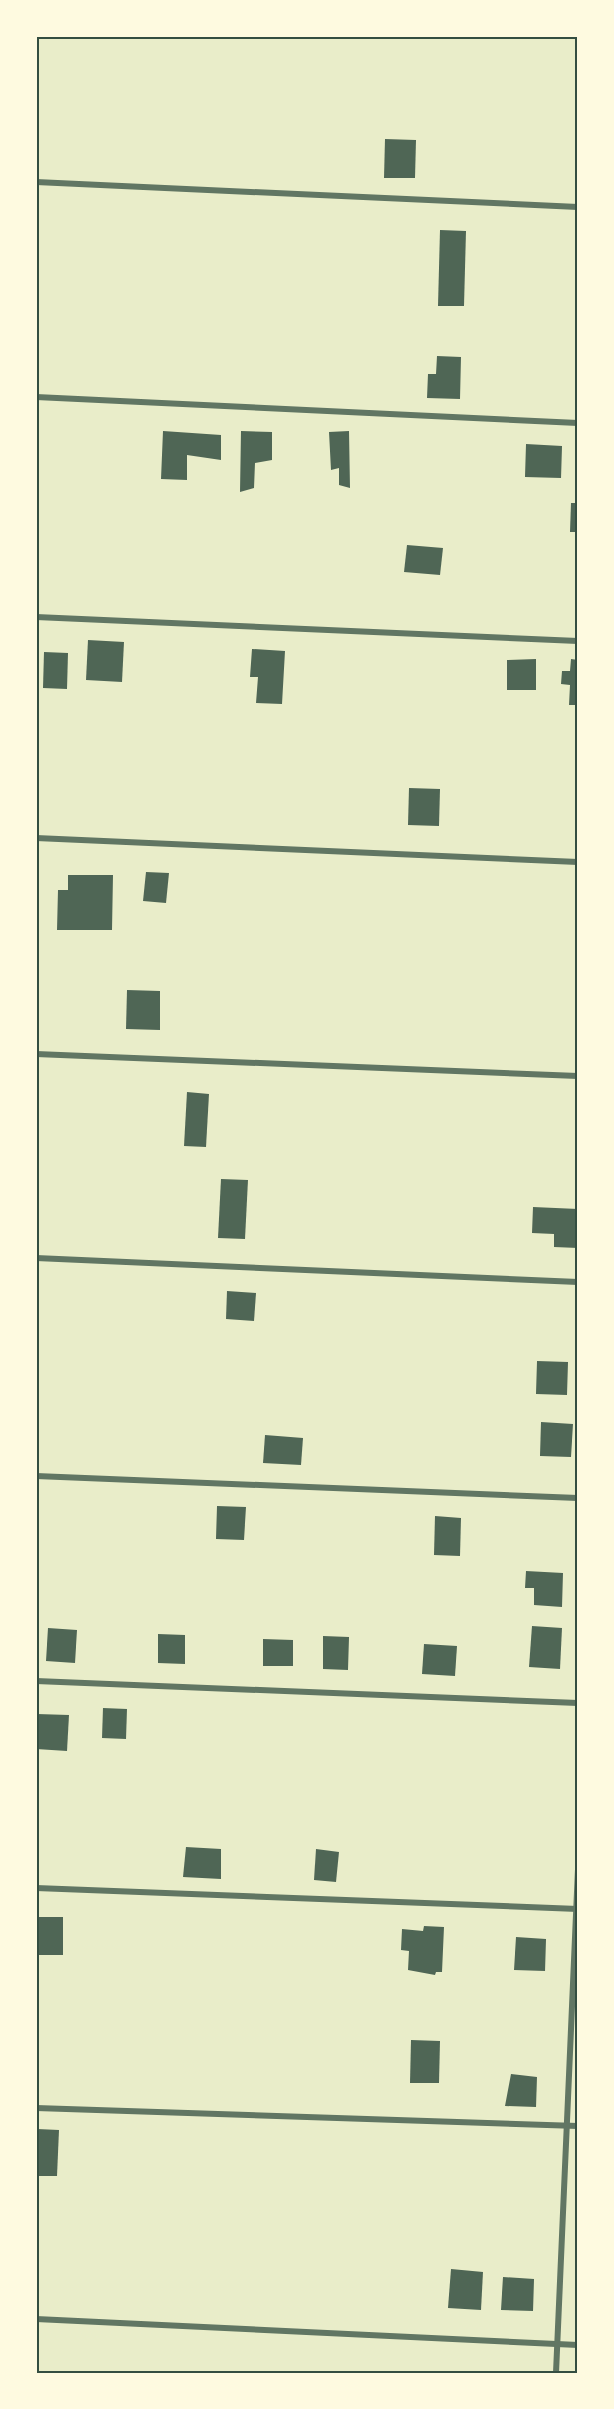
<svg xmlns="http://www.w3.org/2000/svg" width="614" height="2409" font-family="'Playfair Display',serif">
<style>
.building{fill:#4f6655}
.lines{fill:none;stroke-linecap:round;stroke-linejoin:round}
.minor{stroke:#617663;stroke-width:6}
.neatline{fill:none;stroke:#344e41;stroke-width:2}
</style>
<rect width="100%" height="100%" fill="#e9edc9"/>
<g class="building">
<polygon points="385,139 416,140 415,178 384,178"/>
<polygon points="440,230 466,231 464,306 438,306"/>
<polygon points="437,356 461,357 460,399 427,398 428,374 436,374"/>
<polygon points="163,431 221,435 221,460 187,455 187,480 161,479"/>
<polygon points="241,431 272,432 272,460 255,463 254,488 240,492"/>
<polygon points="349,431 350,488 339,485 339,468 331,470 329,432"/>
<polygon points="526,444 562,446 561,478 525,477"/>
<polygon points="571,503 578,503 578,532 570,532"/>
<polygon points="407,545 443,548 440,575 404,572"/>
<polygon points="88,640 124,642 122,682 86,680"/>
<polygon points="252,649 285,651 282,704 256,703 258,677 250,677"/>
<polygon points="44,652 68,653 67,689 43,688"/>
<polygon points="536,659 536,690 507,690 507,660"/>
<polygon points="571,659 578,660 578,705 569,705 570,685 561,684 562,671 570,671"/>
<polygon points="409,788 440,789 439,826 408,825"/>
<polygon points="146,872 169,873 166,903 143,901"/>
<polygon points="68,875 113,875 112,930 57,930 58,890 68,890"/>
<polygon points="127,990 160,991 160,1030 126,1029"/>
<polygon points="187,1092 209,1094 206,1147 184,1146"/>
<polygon points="221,1179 248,1180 245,1239 218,1238"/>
<polygon points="533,1207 578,1209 578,1248 554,1247 554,1234 532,1233"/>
<polygon points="227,1291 256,1293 254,1321 226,1319"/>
<polygon points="537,1361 568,1362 567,1395 536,1394"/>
<polygon points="541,1422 573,1424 571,1457 540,1456"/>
<polygon points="265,1435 303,1438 301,1465 263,1463"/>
<polygon points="217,1506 246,1507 244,1540 216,1539"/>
<polygon points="435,1516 461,1518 460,1556 434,1555"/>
<polygon points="526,1571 563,1573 562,1607 534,1605 534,1588 525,1588"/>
<polygon points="532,1626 562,1628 560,1669 529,1667"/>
<polygon points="48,1628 77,1630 75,1663 46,1661"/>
<polygon points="158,1634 185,1635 185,1664 158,1663"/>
<polygon points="323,1636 349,1637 348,1670 323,1669"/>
<polygon points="263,1639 293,1640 293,1666 263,1666"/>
<polygon points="424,1644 457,1646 455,1676 422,1674"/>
<polygon points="103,1708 127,1709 126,1739 102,1738"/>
<polygon points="37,1714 69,1715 67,1751 36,1749"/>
<polygon points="186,1847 221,1849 221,1879 183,1877"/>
<polygon points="316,1849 339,1852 336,1882 314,1880"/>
<rect x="36" y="1917" width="27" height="38"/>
<polygon points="424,1926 444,1927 442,1972 436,1972 435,1975 408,1970 409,1951 401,1950 402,1929 423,1931"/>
<polygon points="516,1937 546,1939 545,1971 514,1970"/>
<polygon points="411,2040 440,2041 439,2083 410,2083"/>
<polygon points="511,2074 537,2077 536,2107 505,2106"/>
<polygon points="37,2129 59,2130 57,2176 36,2176"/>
<polygon points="451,2269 483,2272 481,2310 448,2308"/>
<polygon points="503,2277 534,2279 533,2311 501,2310"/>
</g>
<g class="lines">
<g class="minor">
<polyline points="36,182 578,207"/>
<polyline points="36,397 578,423"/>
<polyline points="36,617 578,641"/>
<polyline points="36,838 578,862"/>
<polyline points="36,1054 578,1076"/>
<polyline points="36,1258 578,1282"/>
<polyline points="36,1476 578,1498"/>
<polyline points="36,1681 578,1703"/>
<polyline points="36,1888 578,1909"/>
<polyline points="36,2108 578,2126"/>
<polyline points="36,2319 578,2345"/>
<polyline points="556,2373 578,1869"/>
</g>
</g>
<rect width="614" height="2409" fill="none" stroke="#fefae0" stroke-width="75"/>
<rect x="38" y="38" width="538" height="2334" class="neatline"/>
</svg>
